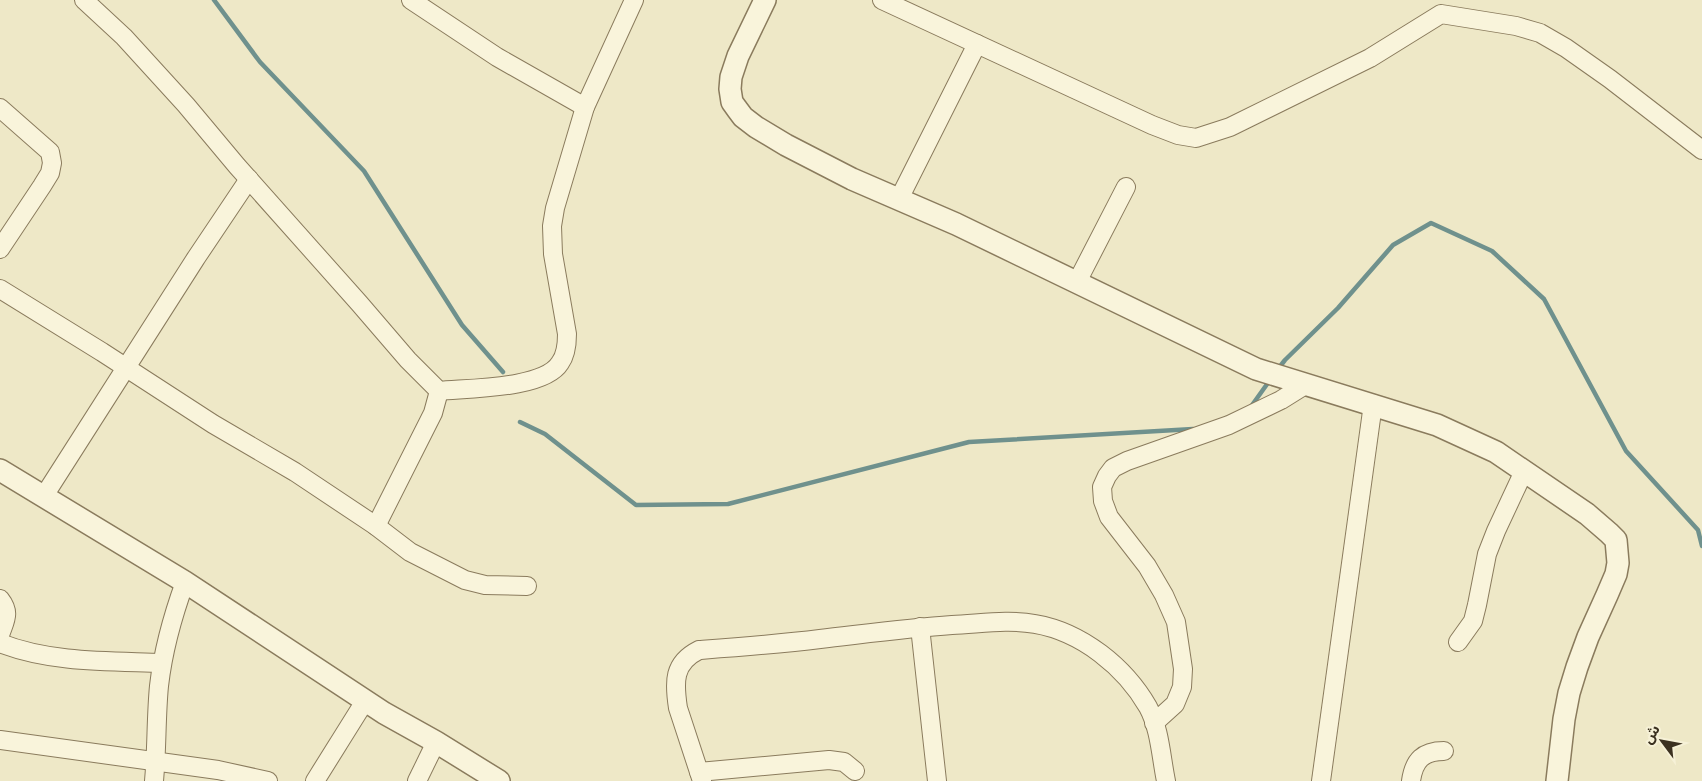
<svg xmlns="http://www.w3.org/2000/svg" width="1702" height="781" font-family="'Noto Serif','Noto Sans Arabic',serif">
<style>
.lines{fill:none;stroke-linecap:round;stroke-linejoin:round}
.stream{stroke:#6f918d;stroke-width:4.5}
.minor-casing{stroke:#8a7b5d;stroke-width:20}
.tertiary-casing{stroke:#8a7b5d;stroke-width:24}
.minor{stroke:#f9f4db;stroke-width:18}
.tertiary{stroke:#f9f4db;stroke-width:21}
</style>
<rect width="100%" height="100%" fill="#eee8c7"/>
<g class="lines">
<g class="stream">
<polyline points="214,0 260,62 364,171 462,325 503,372"/>
<polyline points="1278,369 1285,360 1338,308 1393,245 1431,223 1492,251 1544,299 1626,451 1698,530 1702,546"/>
<polyline points="1250,408 1270,380"/>
<polyline points="520,422 545,434 636,505 728,504 969,442 1193,429"/>
</g>
<g class="minor-casing">
<g id="minor">
<path d="M84,0L124,37L186,105L237,166L359,303L408,360L439,391C468,388 544,389 560,363C566,355 567,343 567,334L553,254L552,226L555,208L585,107L634,0"/>
<polyline points="411,0 497,57 585,107"/>
<polyline points="882,0 1152,125 1178,135 1196,138 1230,127 1370,58 1441,14 1516,26 1540,33 1566,48 1610,79 1702,150"/>
<polyline points="0,108 50,152 52,163 50,173 42,186 0,249"/>
<polyline points="899,199 977,44"/>
<polyline points="1077,282 1126,187"/>
<polyline points="0,289 102,352 213,424 295,472 376,526 410,552 465,580 485,585 527,586"/>
<polyline points="44,496 196,258 249,179"/>
<polyline points="376,526 433,413 439,391"/>
<path d="M0,599C11,613 5,620 0,635"/>
<polyline points="920,627 937,781"/>
<polyline points="1458,642 1473,621 1477,605 1487,554 1496,531 1524,471"/>
<path d="M0,643C51,663 109,661 162,663"/>
<polyline points="1154,723 1175,704 1182,687 1183,669 1176,622 1164,595 1147,566 1109,517 1103,501 1102,487 1107,476 1113,468 1127,461 1229,425 1281,400 1305,385"/>
<polyline points="0,740 218,770 268,781"/>
<polyline points="699,772 829,760 844,762 855,771"/>
<path d="M154,781C157,749 156,717 159,686C163,651 173,615 185,582"/>
<polyline points="315,781 365,701"/>
<polyline points="417,781 436,742"/>
<path d="M702,781L678,708C674,682 673,663 699,650C739,647 780,644 820,639C864,634 907,628 952,625C979,624 1008,619 1035,624C1082,632 1125,667 1148,707C1160,729 1161,757 1166,781"/>
<polyline points="1321,781 1373,404"/>
<path d="M1411,781C1414,760 1423,751 1444,751"/>
</g>
</g>
<g class="tertiary-casing">
<g id="tertiary">
<polyline points="765,0 738,56 731,77 730,89 732,102 737,109 743,117 756,127 786,145 852,179 956,224 1256,369 1437,425 1496,452 1587,514 1609,533 1616,540 1618,563 1616,574 1607,595 1588,637 1577,667 1569,693 1564,719 1557,781"/>
<polyline points="0,470 185,582 384,713 436,742 499,781"/>
</g>
</g>
<use href="#minor" class="minor"/>
<use href="#tertiary" class="tertiary"/>
</g>
<g transform="translate(1662 741) rotate(302)" stroke="#f6f1d7" stroke-width="4" paint-order="stroke">
<path d="M0-4L9 19L0 12L-9 19Z" fill="#3b3120"/>
<text y="-8" font-size="14" font-weight="bold" text-anchor="middle" fill="#3b3120">ش</text>
</g>
</svg>
